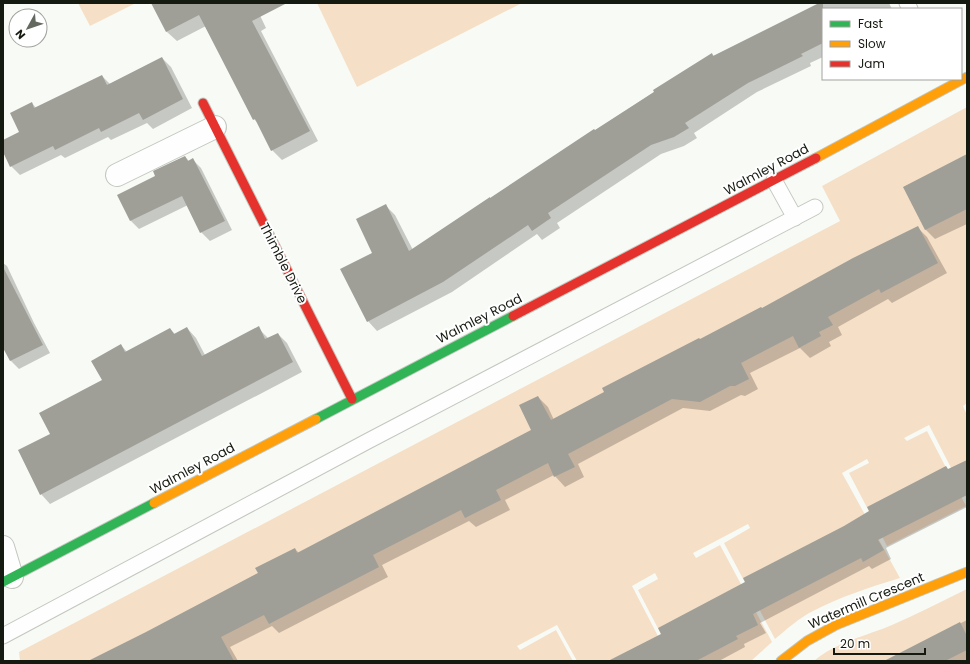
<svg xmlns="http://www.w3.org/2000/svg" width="970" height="664" font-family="Poppins,sans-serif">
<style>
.green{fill:#f6dfc7}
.shadow{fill:#0003}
.building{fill:#9f9f97}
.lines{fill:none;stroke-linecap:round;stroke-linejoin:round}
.lane-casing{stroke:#c2c7bf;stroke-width:17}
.street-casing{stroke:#c2c7bf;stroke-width:24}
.fast-casing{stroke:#c2c7bf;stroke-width:11}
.slow-casing{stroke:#c2c7bf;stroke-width:11}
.jam-casing{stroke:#c2c7bf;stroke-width:11}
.lane{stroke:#fefefe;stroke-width:15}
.street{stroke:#fefefe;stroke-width:22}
.fast{stroke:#30b455;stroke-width:9}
.slow{stroke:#ff9f0a;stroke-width:9}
.jam{stroke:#e5322d;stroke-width:9}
.labels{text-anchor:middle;stroke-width:4;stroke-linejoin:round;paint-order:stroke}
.street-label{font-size:13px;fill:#141a0f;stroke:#fff}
</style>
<rect width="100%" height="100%" fill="#f8fbf5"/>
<g class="green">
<polygon points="78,3 136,3 90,26"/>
<polygon points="317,3 522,3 357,87"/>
<path d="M967,107V403L963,406L967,415V499L929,425L904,438L907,441L927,431L966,506L887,546L849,473L869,463L867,459L842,473L900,578C870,587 840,597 813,611C799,618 787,629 775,639L724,543L750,528L748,524L693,553L696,558L720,545L772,642L751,661H675L638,590L658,579L655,573L632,586L671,661H577L557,625L517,646L520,650L556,630L573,661H20L19,652L840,221L822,186Z"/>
<path d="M967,589V661H814C836,642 866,636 892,625C917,614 942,601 967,589Z"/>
</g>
<g class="shadow">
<polygon points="163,3 254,3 266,28 261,31 318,141 282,160 272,150 259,124 254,119 206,26 177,41 167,32 155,7"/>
<polygon points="821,3 889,3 892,9 823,9 823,57 810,63 811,66 757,92 694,133 697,138 684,146 661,154 557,223 560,228 542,240 537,234 452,292 377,331 368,321 373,253 386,206 395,215 413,250 712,54 714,56"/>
<polygon points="162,58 171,67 192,108 153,129 147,123 111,140 108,137 65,158 61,155 20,175 11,166 3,149 3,141 20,132 32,103 36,108 102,76 110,84"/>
<polygon points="967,156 967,224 935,239 926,230 904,187"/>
<polygon points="185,157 189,161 193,160 201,168 232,230 210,241 201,232 188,205 139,229 131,221 118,196 157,176"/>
<polygon points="917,227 927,237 947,273 892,303 888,299 838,327 842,335 829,342 831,346 810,358 800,348 750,373 758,389 745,396 741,395 710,411 683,408 578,464 584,477 565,487 554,475 505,500 510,510 476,527 469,521 382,565 388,577 279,633 272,626 230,647 238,661 95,661 259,573 295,549 299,553 533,431 538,397 548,407 554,420"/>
<polygon points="3,263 7,266 34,323 50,353 19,369 11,361 3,346"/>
<polygon points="187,328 196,338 205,355 258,328 269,339 278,334 287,343 302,372 50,504 41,494 52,434 103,380 121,345 127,352 170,329 175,334"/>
<polygon points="967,461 967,507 886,548 891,559 872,569 869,566 760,623 766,633 744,644 745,647 719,661 610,661 662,634 746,582 844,527"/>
<polygon points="967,620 967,661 886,661"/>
</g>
<g class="building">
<polygon points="151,3 287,3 252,21 310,131 271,151 255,119 253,120 199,15 166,32"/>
<polygon points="819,3 823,3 823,43 801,54 803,56 748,83 685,123 689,128 674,137 651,145 598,180 548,213 551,218 532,231 528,225 443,282 367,322 340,269 372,253 356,219 386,204 409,251 490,197 490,198 594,129 595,130 654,92 653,90 712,53 713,56"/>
<polygon points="162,57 183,99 143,120 139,113 101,132 99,128 55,150 53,146 10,167 3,152 3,140 19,132 10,113 32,102 34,108 102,75 107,85"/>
<polygon points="967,154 967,209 925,230 903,187"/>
<polygon points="185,156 188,161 193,158 225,221 200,233 182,196 130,221 117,195 155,176 153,171"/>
<polygon points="918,226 938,263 881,293 879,289 828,317 833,325 819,332 821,336 799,348 793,336 741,363 749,379 735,386 730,386 700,402 672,399 568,454 575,467 554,477 548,463 496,490 501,500 465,518 461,510 373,555 379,567 269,624 264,615 221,637 234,661 88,661 146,632 258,573 255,568 295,548 297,553 531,430 519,405 538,396 551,420 604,392 602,388 699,338 700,339 761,307 762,308 853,258"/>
<polygon points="3,267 43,345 10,361 3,348"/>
<polygon points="259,326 265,339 278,333 293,362 40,495 18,450 50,434 39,413 102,380 91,361 121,344 125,352 170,328 174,334 187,327 202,356"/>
<polygon points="967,460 967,495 878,540 884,550 863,562 861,558 753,614 758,625 736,636 738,639 696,661 608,661 661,634 658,628 745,582 743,578 844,526 869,511 867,507 946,466 948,469"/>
<polygon points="960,622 967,636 967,650 945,661 884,661"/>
</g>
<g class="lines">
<g class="lane-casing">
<g id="lane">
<polyline points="907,3 910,9"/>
<polyline points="774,180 795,218"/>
<polyline points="3,636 368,441 815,207"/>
</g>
</g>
<g class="street-casing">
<g id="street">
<polyline points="117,175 215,127"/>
<polyline points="3,547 12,577"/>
</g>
</g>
<g class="fast-casing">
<g id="fast">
<polyline points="316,419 513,316"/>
<polyline points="3,582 154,503"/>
</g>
</g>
<g class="slow-casing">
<g id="slow">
<polyline points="816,158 967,77"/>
<polyline points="154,503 316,419"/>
<polyline points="781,661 807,641 836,625 967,572"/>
</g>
</g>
<g class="jam-casing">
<g id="jam">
<polyline points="203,103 352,399"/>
<polyline points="513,316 816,158"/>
</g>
</g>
<use href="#lane" class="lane"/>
<use href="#street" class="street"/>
<use href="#fast" class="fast"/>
<use href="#slow" class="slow"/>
<use href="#jam" class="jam"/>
</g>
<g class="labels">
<g class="street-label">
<text transform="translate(766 169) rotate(-28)" y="5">Walmley Road</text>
<text transform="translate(284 263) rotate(63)" y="5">Thimble Drive</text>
<text transform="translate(479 318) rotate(-27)" y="5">Walmley Road</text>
<text transform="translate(192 468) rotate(-28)" y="5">Walmley Road</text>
<text transform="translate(866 600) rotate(-23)" y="5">Watermill Crescent</text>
</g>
</g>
<rect width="970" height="664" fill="none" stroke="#141a0f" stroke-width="8"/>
<rect x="822" y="8" width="140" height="72" fill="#ffffff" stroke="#a1a39f"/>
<rect x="830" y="21" width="20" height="6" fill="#30b455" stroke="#a1a39f"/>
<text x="858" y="28" font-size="12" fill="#141a0f">Fast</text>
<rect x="830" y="41" width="20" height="6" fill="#ff9f0a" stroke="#a1a39f"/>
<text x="858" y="48" font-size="12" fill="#141a0f">Slow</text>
<rect x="830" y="61" width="20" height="6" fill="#e5322d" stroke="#a1a39f"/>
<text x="858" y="68" font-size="12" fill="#141a0f">Jam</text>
<g transform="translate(28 28) rotate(230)"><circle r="19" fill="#ffffff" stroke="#a1a39f"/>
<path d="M0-3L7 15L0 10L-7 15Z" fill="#646960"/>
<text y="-6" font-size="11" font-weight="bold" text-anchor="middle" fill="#141a0f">N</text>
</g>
<path d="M834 648v6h91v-6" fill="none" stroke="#141a0f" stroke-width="2"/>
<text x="840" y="648" font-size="12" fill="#141a0f" stroke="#ffffff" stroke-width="3" paint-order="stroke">20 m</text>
</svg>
